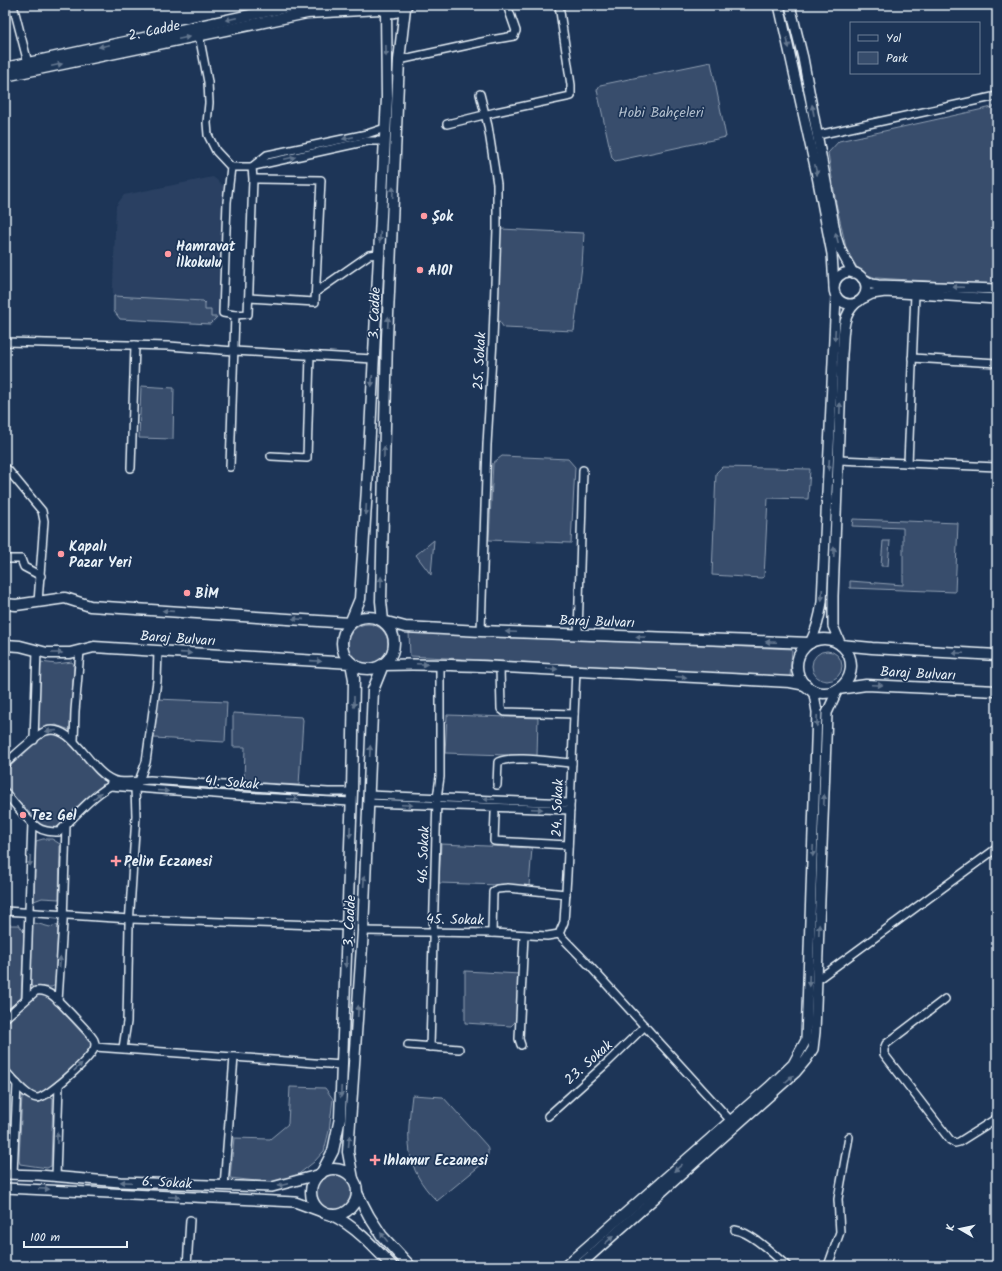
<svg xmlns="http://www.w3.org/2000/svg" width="1002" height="1271" font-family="Kalam,sans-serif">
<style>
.built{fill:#2a4162}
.green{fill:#374d6c;stroke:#909fb2}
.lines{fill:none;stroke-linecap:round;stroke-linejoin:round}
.minor-casing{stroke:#e8f1f8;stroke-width:10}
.tertiary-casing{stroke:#e8f1f8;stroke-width:12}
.secondary-casing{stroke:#e8f1f8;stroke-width:13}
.minor{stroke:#1d3557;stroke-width:7}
.tertiary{stroke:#1d3557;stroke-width:9}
.secondary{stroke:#1d3557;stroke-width:10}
.oneway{fill:#64778f}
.poi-dot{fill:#ff9aa2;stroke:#1d3557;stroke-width:1.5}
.labels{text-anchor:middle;stroke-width:3.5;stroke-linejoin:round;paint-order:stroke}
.street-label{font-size:14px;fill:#e8f1f8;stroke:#1d3557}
.park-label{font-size:14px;fill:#b3c0ce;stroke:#1d3557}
.poi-label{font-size:14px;font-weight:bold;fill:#e8f1f8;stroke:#1d3557;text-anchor:start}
</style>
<rect width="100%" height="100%" fill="#1d3557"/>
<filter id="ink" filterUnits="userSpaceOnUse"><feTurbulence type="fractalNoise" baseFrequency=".025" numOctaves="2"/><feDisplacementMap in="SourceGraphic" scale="8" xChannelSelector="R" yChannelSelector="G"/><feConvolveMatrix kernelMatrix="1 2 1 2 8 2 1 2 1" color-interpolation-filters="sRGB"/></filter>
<g filter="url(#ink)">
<polygon class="built" points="213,177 225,187 219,317 211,325 120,320 112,311 116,206 124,195"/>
<g class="green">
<polygon points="711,62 726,137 615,161 612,158 597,90 600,85"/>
<polygon points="997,106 997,285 876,278 860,272 847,252 836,203 828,153 839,141"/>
<polygon points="501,229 584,233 582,266 574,331 504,328 497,318"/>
<polygon points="114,296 203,301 205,303 205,310 211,310 211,317 217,317 210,324 120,319 114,311"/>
<polygon points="141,386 174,388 173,439 139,438"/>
<polygon points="502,456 568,459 575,467 571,543 489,540 493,463"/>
<polygon points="722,467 810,469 808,499 768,498 764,577 761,578 712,575 716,473"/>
<polygon points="853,519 958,523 955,592 850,588 850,581 903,585 903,528 852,526"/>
<polygon points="434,540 431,575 416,555"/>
<polygon points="883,541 890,541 888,566 881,566"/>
<circle cx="368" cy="644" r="20"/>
<polygon points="409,632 792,649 790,677 410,656"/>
<circle cx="827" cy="666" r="15"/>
<polygon points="41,662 56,664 72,662 74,665 70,730 56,725 40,729 37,727"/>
<polygon points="157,699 227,702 225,742 154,738"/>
<polygon points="233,713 302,717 303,720 299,785 244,782 245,747 233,747"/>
<polygon points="447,715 538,718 537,756 445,753"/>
<path d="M47,733L56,734L62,736C71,745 103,772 103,784L57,827L52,829L42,826L5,787V771Z"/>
<polygon points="43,839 52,839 60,844 59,899 42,898 34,901 36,841"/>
<polygon points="441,844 532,848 529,886 439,883"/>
<polygon points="35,923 50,927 56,925 58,926 55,985 52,987 33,987 29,983 32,925"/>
<polygon points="5,925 19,925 24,932 21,998 5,1012"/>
<polygon points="465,971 520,974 517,1020 511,1026 465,1023"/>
<polygon points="44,993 49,997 92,1044 91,1051 45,1092 39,1095 32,1093 5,1065 5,1024 38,995"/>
<polygon points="290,1087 325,1088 333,1099 329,1131 324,1151 314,1162 295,1177 281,1181 265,1182 230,1178 234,1138 270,1139 288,1124"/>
<path d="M412,1095L443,1097L487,1146C490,1154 487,1158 482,1164L437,1201C403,1168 407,1138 412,1095Z"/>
<path d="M22,1096C32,1102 41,1102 52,1097L53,1098L51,1166L47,1168L20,1164L19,1160Z"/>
<circle cx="334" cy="1192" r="18"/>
</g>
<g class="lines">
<g class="minor-casing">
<g id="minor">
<polyline points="13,5 28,63"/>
<polyline points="199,35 208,82 209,103 207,123 208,135 216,151 231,167"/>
<polyline points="399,60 491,40 514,36 516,31 507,5"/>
<polyline points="480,94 488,126 497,184 497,229 493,339 487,445 481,631"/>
<polyline points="447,124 496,112 571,96 571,85 559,5"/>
<polyline points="818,135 997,96"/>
<polyline points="254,166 368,141 384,141"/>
<polygon points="231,167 252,167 253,179 248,314 235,315 223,313 227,202"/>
<polyline points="252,167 267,155 367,134 385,128"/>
<polyline points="316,292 369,255 379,254"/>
<polyline points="249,298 315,302 321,180 257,179"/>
<polyline points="5,342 169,346 234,351 373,359"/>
<polyline points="912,358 997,363"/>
<polyline points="271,456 307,458 310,355"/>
<polyline points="839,460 997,467"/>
<polyline points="908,463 915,294"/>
<polyline points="230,467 235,315"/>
<polyline points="5,468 8,470 42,511 44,521 38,602"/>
<polyline points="131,468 135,345"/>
<polyline points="5,559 21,559 24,567 41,576"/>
<polyline points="578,634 583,470"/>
<polyline points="500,667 501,709 505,712 574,714"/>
<polyline points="34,740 37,651"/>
<polyline points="74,741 75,711 80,651"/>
<path d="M5,764C13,757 38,733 46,731C72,722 90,772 113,780C124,784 138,781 150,780L328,792H352"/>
<path d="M497,785L498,762C514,755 553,762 572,763"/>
<polyline points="110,786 241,796 351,802"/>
<path d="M5,792C12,801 28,821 37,827C44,832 52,832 59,832C75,816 91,797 110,786L111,782"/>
<polyline points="368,795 570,803"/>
<polyline points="368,803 570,810"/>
<polyline points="495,813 494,841 568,845"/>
<polyline points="5,911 130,919 347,926"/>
<polyline points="363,931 492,933 547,936 559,934 564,922 567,875 576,670"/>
<polyline points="492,933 493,892 497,889 508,888 566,894"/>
<polyline points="559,934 588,964 731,1121"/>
<polyline points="817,980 997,848"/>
<polyline points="26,999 32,822"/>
<polyline points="945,999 886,1044 884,1049 884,1054 950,1140 955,1143 959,1142 997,1118"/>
<polyline points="58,1001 63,922 66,825"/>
<path d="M5,1018L36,991C42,990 48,992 53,996C58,1000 92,1035 94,1040C95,1042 95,1044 95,1046C94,1056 47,1098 37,1098C26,1097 12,1078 5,1071"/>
<polyline points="408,1045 459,1049"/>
<polyline points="521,1045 519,1039 524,935"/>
<polyline points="95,1047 342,1065"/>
<polyline points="430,1047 437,798 440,777 440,664"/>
<polyline points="123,1048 127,1022 129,925 136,816 135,788 139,781 146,762 157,681 158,651"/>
<polyline points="548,1116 608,1062 645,1026"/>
<polyline points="13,1174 17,1084"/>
<polyline points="56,1177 59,1085"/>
<polyline points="224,1186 234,1057"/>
<path d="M735,1230C751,1232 774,1255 787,1266"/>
<polyline points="187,1266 190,1220"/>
<polyline points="828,1266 840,1232 838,1199 849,1137"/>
</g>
</g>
<g class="tertiary-casing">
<g id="tertiary">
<polyline points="779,5 816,171 832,254 834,286"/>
<polyline points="790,5 803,58 836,236 840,249 853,273"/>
<circle cx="850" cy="288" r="16"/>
<polyline points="862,278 872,284 878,285 997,289"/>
<polyline points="864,298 872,294 885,292 997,299"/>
<path d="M810,643C817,629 820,617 822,602L836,296"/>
<path d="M841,645L833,626V596L842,354C844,337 841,317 855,304"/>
<polyline points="5,1174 39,1175 120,1182 272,1187 321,1174"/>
<polyline points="5,1188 295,1202 325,1213"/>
<polyline points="565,1266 769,1087 793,1064 806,1040 817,712 814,694 806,685"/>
<polyline points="579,1266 795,1073 806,1060 813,1049 815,1032 827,713 838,689"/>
</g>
</g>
<g class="secondary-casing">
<g id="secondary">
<polyline points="405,8 399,60 387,338 381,601 383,621 405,627 481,631 810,643"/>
<path d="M380,9C389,14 399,14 407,5"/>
<polyline points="5,68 296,5"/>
<polyline points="5,76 307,13 380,9"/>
<polyline points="5,604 16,605 65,598 90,606 350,623 360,599 368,472 387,98 386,12"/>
<circle cx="368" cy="643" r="26"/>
<circle cx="824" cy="666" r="27"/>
<polyline points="5,645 20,646 47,653 70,653 94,647 351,663 354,679 352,792 340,1118 333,1151 321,1174"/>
<polyline points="841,645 872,648 997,655"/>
<polyline points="838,689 866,685 997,691"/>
<circle cx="334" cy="1192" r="23"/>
<path d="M353,1179L348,1152L363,931L373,690L383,665C430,663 476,666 523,668C612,672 701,678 790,682L806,685"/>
<polyline points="357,1193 369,1216 382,1236 410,1266"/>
<path d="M332,1215C356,1227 374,1247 392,1266"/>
</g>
</g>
<use href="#minor" class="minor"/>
<use href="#tertiary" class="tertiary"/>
<use href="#secondary" class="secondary"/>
</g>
<defs><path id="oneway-solid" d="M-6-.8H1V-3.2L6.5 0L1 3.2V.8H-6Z"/></defs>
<g class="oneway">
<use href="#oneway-solid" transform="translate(231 19) rotate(168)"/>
<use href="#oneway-solid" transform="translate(184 38) rotate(-12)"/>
<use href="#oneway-solid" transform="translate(788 43) rotate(78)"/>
<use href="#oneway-solid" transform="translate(104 46) rotate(168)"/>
<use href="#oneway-solid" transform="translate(386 51) rotate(89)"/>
<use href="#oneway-solid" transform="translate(57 65) rotate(-12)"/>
<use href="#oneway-solid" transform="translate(813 110) rotate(-100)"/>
<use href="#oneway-solid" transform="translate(348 138) rotate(168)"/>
<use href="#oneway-solid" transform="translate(290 158) rotate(-12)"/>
<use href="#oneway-solid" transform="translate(816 170) rotate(78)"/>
<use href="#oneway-solid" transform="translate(393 192) rotate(-87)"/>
<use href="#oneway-solid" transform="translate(380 237) rotate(93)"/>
<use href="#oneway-solid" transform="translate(837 238) rotate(-104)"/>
<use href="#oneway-solid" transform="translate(958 287) rotate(-178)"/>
<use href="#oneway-solid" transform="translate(388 322) rotate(-87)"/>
<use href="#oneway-solid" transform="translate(835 335) rotate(93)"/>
<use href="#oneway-solid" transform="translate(372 381) rotate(93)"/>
<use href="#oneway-solid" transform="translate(840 408) rotate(-88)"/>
<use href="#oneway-solid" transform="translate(384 452) rotate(-89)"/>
<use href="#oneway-solid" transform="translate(829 465) rotate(93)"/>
<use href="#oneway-solid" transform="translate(366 510) rotate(93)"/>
<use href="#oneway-solid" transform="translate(834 552) rotate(-87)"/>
<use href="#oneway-solid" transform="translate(381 582) rotate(-89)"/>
<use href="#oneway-solid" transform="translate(822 595) rotate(93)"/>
<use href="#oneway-solid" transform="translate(168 611) rotate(-176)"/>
<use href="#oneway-solid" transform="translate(298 619) rotate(-176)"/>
<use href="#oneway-solid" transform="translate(511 632) rotate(-178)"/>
<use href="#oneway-solid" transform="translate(641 637) rotate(-178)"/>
<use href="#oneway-solid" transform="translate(771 642) rotate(-178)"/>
<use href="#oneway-solid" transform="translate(57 653)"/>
<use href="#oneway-solid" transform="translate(186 653) rotate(4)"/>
<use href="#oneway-solid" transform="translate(958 653) rotate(-177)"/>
<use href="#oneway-solid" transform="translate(316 661) rotate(4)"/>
<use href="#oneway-solid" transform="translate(422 664) rotate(2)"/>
<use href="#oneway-solid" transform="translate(552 669) rotate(2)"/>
<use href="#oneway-solid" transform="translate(681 677) rotate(3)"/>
<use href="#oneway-solid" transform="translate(877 685) rotate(3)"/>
<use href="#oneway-solid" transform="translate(354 702) rotate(90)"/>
<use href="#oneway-solid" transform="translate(817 721) rotate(92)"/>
<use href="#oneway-solid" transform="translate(51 731) rotate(175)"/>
<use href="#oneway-solid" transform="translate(370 751) rotate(-87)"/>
<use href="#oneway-solid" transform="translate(163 791) rotate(4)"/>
<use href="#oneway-solid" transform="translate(97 796) rotate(-42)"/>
<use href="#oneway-solid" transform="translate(293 799) rotate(3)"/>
<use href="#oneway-solid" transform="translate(489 799) rotate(-178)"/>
<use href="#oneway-solid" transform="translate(824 800) rotate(-88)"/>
<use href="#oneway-solid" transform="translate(407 805) rotate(2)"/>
<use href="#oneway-solid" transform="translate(537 809) rotate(2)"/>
<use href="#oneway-solid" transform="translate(350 832) rotate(92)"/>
<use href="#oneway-solid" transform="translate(813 851) rotate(92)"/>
<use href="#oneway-solid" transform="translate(30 861) rotate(93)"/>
<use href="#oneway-solid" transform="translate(364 881) rotate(-87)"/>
<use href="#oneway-solid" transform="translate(819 930) rotate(-88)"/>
<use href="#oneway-solid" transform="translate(60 962) rotate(-86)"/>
<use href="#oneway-solid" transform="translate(346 962) rotate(92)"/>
<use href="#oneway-solid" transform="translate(809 981) rotate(92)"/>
<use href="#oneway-solid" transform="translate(358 1011) rotate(-87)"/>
<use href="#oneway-solid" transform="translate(78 1067) rotate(-44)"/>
<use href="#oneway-solid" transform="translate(789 1079) rotate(-42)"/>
<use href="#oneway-solid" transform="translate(341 1092) rotate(92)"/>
<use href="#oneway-solid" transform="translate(57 1138) rotate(-89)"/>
<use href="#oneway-solid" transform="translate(349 1141) rotate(-85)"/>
<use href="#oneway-solid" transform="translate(678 1168) rotate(139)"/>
<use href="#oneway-solid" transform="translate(126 1182) rotate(-178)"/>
<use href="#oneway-solid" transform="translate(283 1185) rotate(166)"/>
<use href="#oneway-solid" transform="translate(44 1189) rotate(3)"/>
<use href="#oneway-solid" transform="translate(174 1197) rotate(3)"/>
<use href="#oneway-solid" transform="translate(384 1237) rotate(-129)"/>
<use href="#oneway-solid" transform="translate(609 1240) rotate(-42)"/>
</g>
</g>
<g class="poi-dot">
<circle cx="424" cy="216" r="4"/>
<circle cx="168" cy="254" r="4"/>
<circle cx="420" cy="270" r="4"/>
<circle cx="61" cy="554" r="4"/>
<circle cx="187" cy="593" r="4"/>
<circle cx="23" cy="815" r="4"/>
<path d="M114 855h4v4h4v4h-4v4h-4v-4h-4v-4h4z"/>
<path d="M373 1154h4v4h4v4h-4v4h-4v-4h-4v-4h4z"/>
</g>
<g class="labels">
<g class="street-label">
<text transform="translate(154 30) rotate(-12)" y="5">2. Cadde</text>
<text transform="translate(374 313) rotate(-88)" y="5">3. Cadde</text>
<text transform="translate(479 361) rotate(-87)" y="5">25. Sokak</text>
<text transform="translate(597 621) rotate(2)" y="5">Baraj Bulvarı</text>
<text transform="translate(178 638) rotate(4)" y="5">Baraj Bulvarı</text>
<text transform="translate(918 673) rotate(3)" y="5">Baraj Bulvarı</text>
<text transform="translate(232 782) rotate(4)" y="5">41. Sokak</text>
<text transform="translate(557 808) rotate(-88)" y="5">24. Sokak</text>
<text transform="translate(423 855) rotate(-88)" y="5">46. Sokak</text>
<text transform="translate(455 919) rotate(1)" y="5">45. Sokak</text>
<text transform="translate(349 921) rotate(-87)" y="5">3. Cadde</text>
<text transform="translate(588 1062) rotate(-42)" y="5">23. Sokak</text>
<text transform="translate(167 1182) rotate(3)" y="5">6. Sokak</text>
</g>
<g class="park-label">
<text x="661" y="117">Hobi Bahçeleri</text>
</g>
<g class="poi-label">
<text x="432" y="221">Şok</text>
<text x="176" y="251">Hamravat<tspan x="176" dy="16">İlkokulu</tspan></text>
<text x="428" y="275">A101</text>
<text x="69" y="551">Kapalı<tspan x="69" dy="16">Pazar Yeri</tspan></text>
<text x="195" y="598">BİM</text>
<text x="31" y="820">Tez Gel</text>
<text x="124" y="866">Pelin Eczanesi</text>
<text x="383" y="1165">Ihlamur Eczanesi</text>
</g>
</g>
<rect width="1002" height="1271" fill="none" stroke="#1d3557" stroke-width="20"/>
<rect x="10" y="10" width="982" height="1251" fill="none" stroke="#e8f1f8" stroke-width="1.5" filter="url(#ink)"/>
<rect x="850" y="22" width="130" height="52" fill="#1d3557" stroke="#6e8097"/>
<rect x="858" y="35" width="20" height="6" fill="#1d3557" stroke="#6e8097"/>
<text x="886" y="42" font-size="12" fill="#e8f1f8">Yol</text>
<rect x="858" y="52" width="20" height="12" fill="#374d6c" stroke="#6e8097"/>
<text x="886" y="62" font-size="12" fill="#e8f1f8">Park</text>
<g transform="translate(960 1229) rotate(279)" stroke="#1d3557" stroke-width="3" paint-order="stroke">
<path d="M0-3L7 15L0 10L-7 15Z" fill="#e8f1f8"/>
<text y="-6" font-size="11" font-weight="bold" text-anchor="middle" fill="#e8f1f8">K</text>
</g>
<path d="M24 1241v6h103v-6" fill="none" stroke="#e8f1f8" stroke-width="2"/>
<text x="30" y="1241" font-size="12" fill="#e8f1f8" stroke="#1d3557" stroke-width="3" paint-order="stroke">100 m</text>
</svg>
